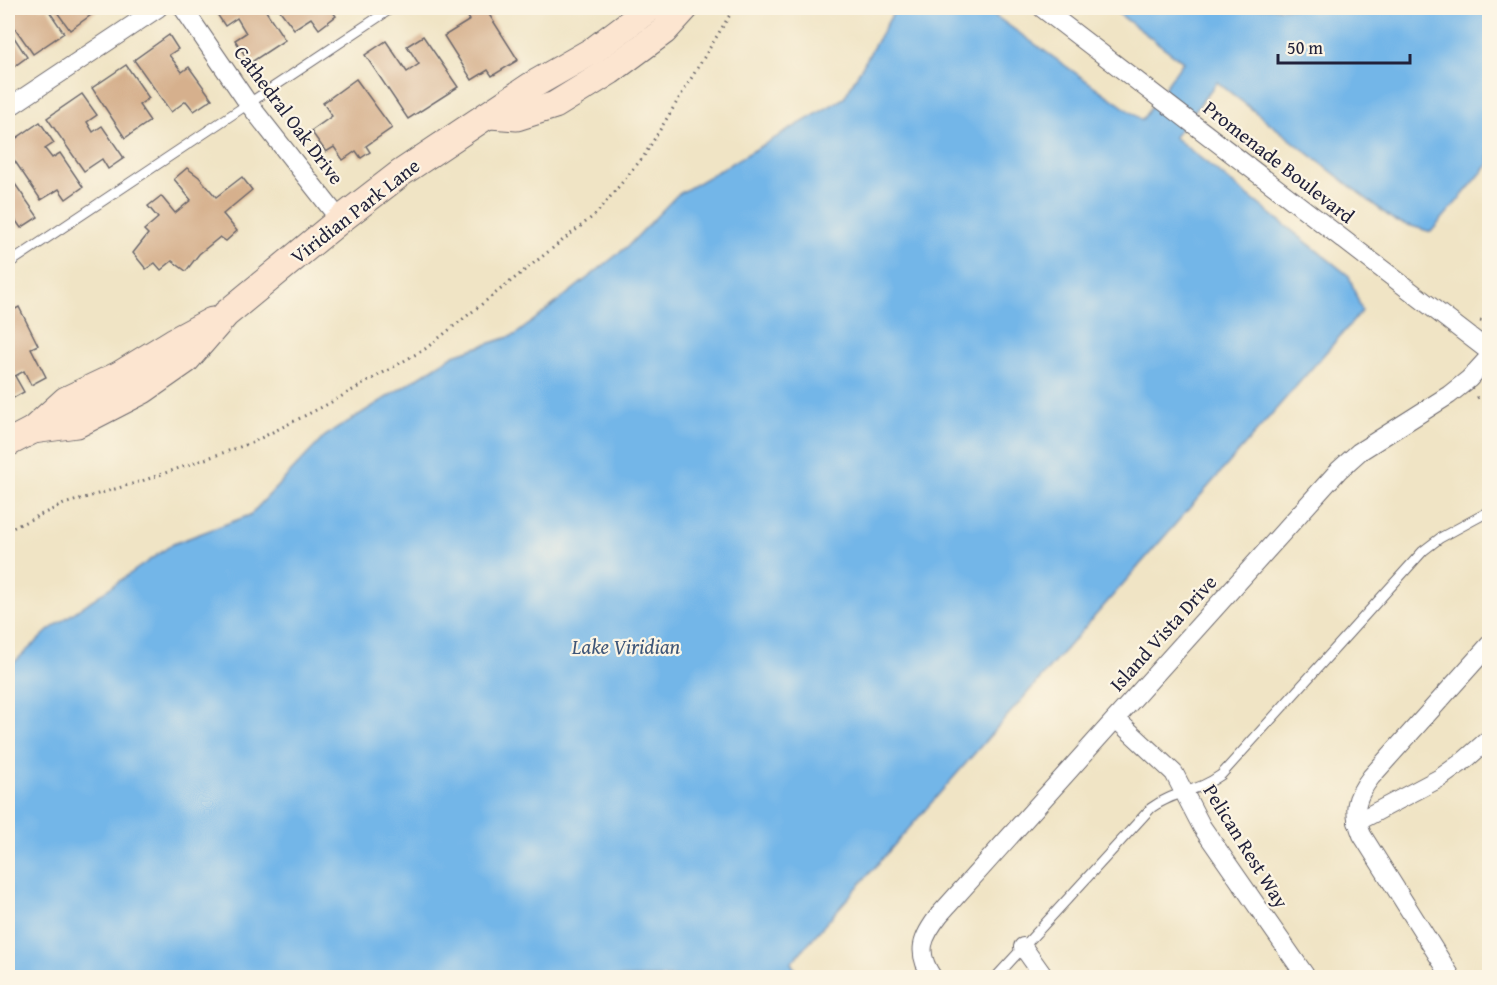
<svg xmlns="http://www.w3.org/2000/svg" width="1497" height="985" font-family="'Gentium Book Plus',serif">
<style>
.water{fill:#73b6e8;stroke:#4a6c92;stroke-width:1.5}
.building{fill:#d6b08d}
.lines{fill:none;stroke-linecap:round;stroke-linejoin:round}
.lane-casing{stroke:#6a666b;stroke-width:11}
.street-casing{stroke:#6a666b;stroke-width:20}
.secondary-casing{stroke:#6a666b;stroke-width:29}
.path{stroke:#6a666b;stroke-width:3;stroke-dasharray:1.5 4.5;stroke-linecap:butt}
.lane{stroke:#fff;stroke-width:9}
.street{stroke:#fff;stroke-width:18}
.secondary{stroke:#fce5d0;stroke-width:27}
.labels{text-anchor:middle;stroke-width:4.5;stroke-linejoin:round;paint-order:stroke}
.street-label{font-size:20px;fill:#22223b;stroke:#fcf5e5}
.water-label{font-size:21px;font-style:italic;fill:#3e5678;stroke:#fcf5e5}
</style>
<rect width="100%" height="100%" fill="#fcf5e5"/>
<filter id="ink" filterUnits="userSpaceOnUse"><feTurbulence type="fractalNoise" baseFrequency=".0167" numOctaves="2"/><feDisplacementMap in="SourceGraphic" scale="12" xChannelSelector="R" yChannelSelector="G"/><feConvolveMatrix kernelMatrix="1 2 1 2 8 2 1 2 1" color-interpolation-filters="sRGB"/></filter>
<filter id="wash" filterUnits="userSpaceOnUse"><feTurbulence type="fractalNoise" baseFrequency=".008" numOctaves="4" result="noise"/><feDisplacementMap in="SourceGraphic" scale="24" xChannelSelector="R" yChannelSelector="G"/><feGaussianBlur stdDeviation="1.35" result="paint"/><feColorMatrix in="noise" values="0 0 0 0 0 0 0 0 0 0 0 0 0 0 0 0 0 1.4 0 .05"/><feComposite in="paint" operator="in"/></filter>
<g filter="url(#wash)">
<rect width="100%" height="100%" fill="#f0e4c5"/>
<polygon class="water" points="896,8 984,8 1142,120 1183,62 1111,8 1489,8 1489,164 1431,232 1395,221 1217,82 1174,137 1349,276 1362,311 791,963 800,977 8,978 8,668 49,630 173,544 250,515 325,436 454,355 515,335 628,246 677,195 844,98"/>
<g id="blocks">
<g class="building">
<polygon points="8,8 47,8 64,33 33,54 8,18"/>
<polygon points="54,8 97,8 98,10 70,30"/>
<polygon points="213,8 264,8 285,40 250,63 235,40 246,33 237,18 225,26"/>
<polygon points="278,8 330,8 336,16 319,29 311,18 294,29"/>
<polygon points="462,8 485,8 518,60 492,76 488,70 472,80 444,36 470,20"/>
<polygon points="8,28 27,57 8,71"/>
<polygon points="169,35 178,49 169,55 182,72 189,67 212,99 194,111 186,101 171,112 134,60"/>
<polygon points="423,36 458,87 408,119 365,55 386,41 407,72 419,64 407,46"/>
<polygon points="126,65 149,98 139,105 150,121 125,138 92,88"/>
<polygon points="356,79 392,128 366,146 370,152 361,158 356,151 343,160 334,147 326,152 311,131 332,116 323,103"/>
<polygon points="82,94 97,115 87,122 93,132 102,126 124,158 108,169 102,159 84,171 47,118"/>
<polygon points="40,122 54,143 45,149 52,158 60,153 83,187 66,199 59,189 41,200 8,151 8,144"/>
<polygon points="187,168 199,177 216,197 242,177 252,190 223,214 237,231 226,241 220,237 199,254 186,271 172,261 161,270 155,263 146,269 133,253 148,234 144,230 158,218 148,206 161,196 175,213 191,200 174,179"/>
<polygon points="15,184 38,217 21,228 14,218 8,223 8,189"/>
<polygon points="19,307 38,345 31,348 46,377 31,385 24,371 15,376 24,392 8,401 8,313"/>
</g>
</g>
</g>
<g filter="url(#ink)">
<use href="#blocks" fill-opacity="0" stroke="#6a666b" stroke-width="1.5"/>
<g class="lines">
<g class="lane-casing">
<g id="lane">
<polyline points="8,264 392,8"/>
<path d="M995,978L1151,808C1174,791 1196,793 1221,775L1423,551L1440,538L1490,511"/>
</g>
</g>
<g class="street-casing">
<g id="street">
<polyline points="183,8 248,103 340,220"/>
<polyline points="1042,8 1490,352"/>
<polyline points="8,108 158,8"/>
<polyline points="1116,719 1174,773 1202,827 1307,978"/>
<polyline points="1357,822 1440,778 1465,760 1490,738"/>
<polyline points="1023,947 1045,978"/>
<path d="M933,978C915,952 922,937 940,914L1339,470L1359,452L1449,395L1469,379L1490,356"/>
<path d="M1452,978L1362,835C1352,810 1355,798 1371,777L1490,644"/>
</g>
</g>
<g class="secondary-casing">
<g id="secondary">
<polyline points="490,115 517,117 555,105 610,71 664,31 685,8"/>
<polyline points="33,430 77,424 143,390 186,360 226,314 340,220 401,173 531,86 594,50 650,8"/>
<polyline points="8,443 33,430 66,400 119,375 173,342 212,321"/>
</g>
</g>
<g class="path">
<polyline points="1480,321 1490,323"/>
<polyline points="1477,398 1490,389"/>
<polyline points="8,530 64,504 142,481 251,443 328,404 425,349 596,214 644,156 734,8"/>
</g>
<use href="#lane" class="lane"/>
<use href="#street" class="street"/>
<use href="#secondary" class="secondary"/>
</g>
</g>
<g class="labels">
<g class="street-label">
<text transform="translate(289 115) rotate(53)" y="7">Cathedral Oak Drive</text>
<text transform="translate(1279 162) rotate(38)" y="7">Promenade Boulevard</text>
<text transform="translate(355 211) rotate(-38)" y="7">Viridian Park Lane</text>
<text transform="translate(1163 633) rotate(-48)" y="7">Island Vista Drive</text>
<text transform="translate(1246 846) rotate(58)" y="7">Pelican Rest Way</text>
</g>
<g class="water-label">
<text x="626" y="654">Lake Viridian</text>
</g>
</g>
<rect width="1497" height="985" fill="none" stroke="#fcf5e5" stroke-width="30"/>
<path d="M1278 54v9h132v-9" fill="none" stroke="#22223b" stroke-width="3"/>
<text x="1287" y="54" font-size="18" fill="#22223b" stroke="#fcf5e5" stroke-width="4.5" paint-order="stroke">50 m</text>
</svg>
